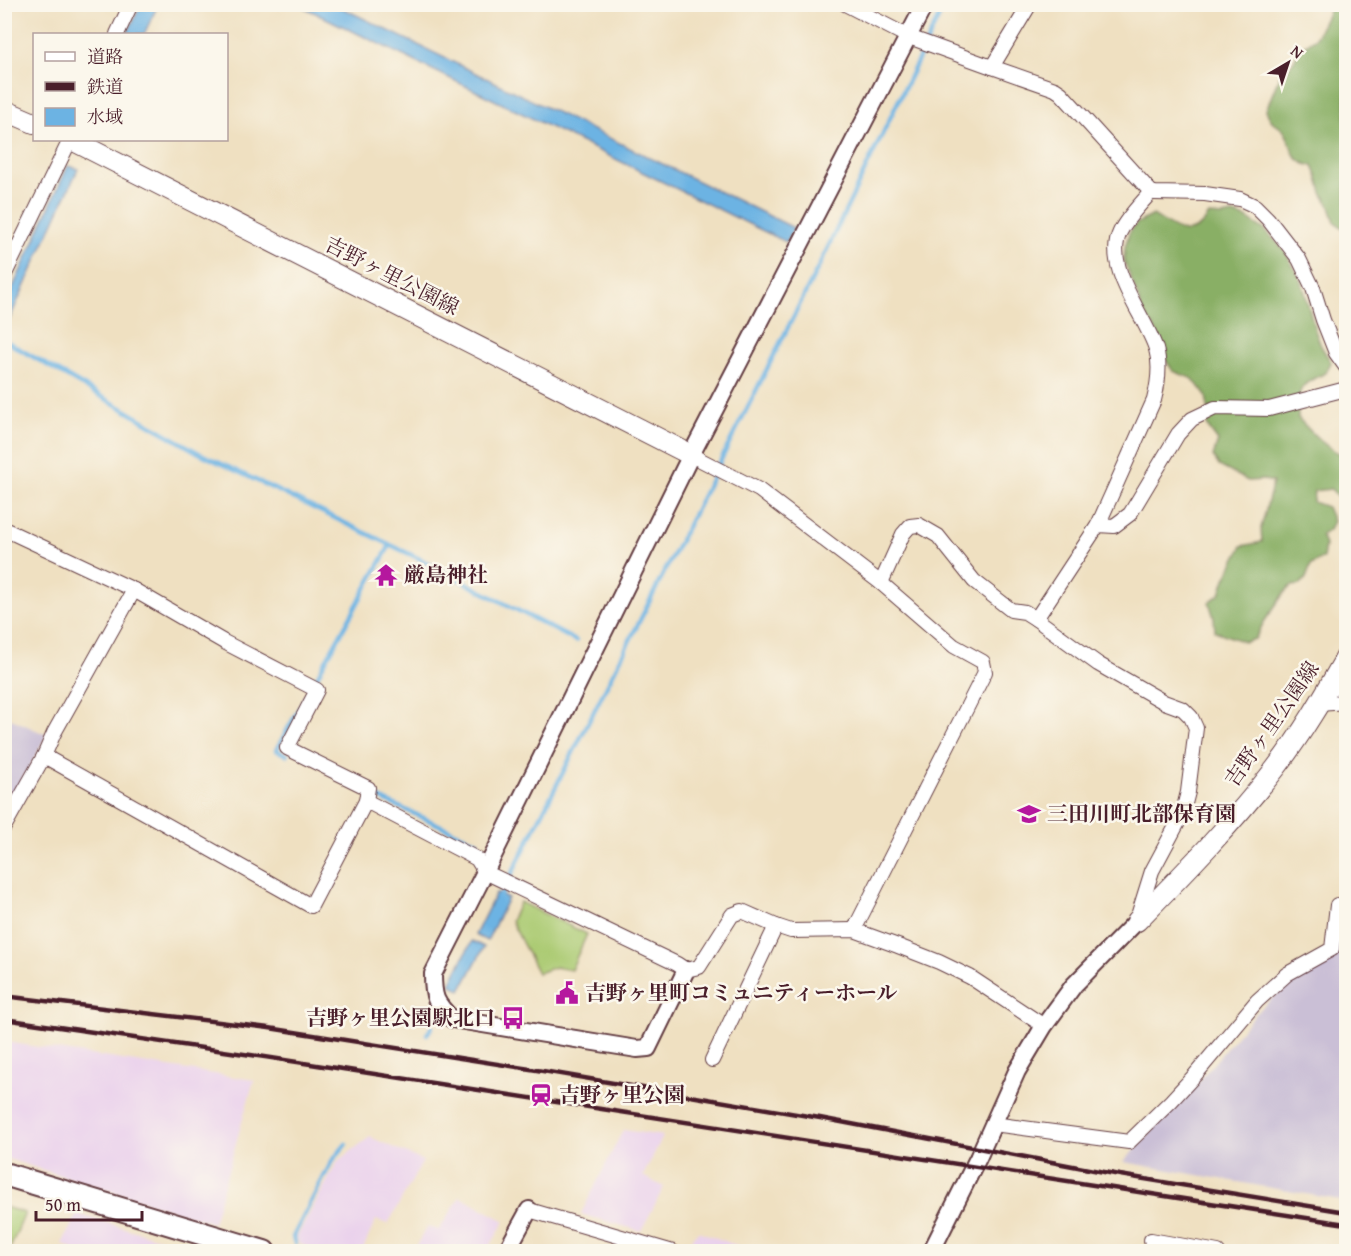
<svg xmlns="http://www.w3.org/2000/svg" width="1351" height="1256" font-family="'Gentium Book Plus','Noto Serif JP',serif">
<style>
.built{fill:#ead1ec}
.industrial{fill:#cabfd6}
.green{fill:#accb73;stroke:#7b754f;stroke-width:1.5}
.forest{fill:#89af65;stroke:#6a6748;stroke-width:1.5}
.water{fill:#6cb3e3;stroke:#5b6987;stroke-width:1.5}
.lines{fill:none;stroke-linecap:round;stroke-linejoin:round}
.stream{stroke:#6cb3e3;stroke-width:4.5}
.minor-casing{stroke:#633c42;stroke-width:16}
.tertiary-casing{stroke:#633c42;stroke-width:20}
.secondary-casing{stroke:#633c42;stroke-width:22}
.trunk-casing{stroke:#633c42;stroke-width:26}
.minor{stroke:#fff;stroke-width:14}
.tertiary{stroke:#fff;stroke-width:16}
.secondary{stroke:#fff;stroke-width:20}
.trunk{stroke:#fff;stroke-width:22}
.rail{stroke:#4a1f2b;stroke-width:4.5}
.labels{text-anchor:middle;stroke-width:5;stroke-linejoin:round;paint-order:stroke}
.street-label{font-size:21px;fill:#4a1f2b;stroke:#fbf7ec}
.poi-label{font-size:21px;font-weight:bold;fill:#4a1f2b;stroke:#fbf7ec;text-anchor:start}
</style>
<rect width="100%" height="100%" fill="#fbf7ec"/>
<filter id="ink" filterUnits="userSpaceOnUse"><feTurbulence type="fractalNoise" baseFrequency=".0167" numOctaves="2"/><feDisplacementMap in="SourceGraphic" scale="12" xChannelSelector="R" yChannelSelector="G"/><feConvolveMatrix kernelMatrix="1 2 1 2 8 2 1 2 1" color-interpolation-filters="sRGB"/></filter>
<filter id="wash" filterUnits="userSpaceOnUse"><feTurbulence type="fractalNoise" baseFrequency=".008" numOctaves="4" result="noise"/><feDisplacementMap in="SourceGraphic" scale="24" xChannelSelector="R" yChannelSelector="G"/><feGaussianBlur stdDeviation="1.35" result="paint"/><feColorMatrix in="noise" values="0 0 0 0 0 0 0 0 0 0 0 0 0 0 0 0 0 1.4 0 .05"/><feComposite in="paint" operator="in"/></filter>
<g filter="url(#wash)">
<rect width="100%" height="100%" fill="#efe0c1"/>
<g class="built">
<polygon points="5,1042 254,1080 213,1223 5,1158"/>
<polygon points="623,1130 663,1136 643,1176 664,1187 641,1231 581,1214"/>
<polygon points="370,1137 423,1161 388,1224 376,1220 362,1251 321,1251 299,1244 297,1237 338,1161"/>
<polygon points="460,1197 505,1221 487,1251 413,1251 427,1227 439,1230"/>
<polygon points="77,1214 202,1251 77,1251 62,1244"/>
<polygon points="698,1231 738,1246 736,1251 703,1251 687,1246"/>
</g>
<g class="industrial">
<polygon points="5,716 47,735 5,812"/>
<polygon points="1344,915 1346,916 1346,1201 1124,1162 1159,1122 1200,1080 1255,1014 1301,972 1323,961 1339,948"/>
</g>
<g class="green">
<polygon points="520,902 587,934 571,970 555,967 538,973 511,921"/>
<polygon points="5,1207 25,1213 9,1251 5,1251"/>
</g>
<g class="forest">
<path d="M1332,5H1346V230L1344,229L1335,222L1329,204L1322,193L1318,178L1313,166C1288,161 1295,147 1284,131C1281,127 1277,126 1273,122C1269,119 1268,114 1266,110L1280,75L1287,70L1295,59L1299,49L1315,39Z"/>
<path d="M1233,214L1246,218L1265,230L1284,250L1302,282L1315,330L1321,346L1331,362L1326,373C1298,384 1298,389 1298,418C1312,433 1327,450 1346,456V506L1331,489L1314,491L1313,502L1327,507L1333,521L1329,530L1321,535L1325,545L1323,558L1311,565L1306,578L1300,585L1291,586L1284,593L1264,622L1255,639L1244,642L1215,631L1214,618L1209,602L1220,594L1225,579L1242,546L1262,542L1261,528L1273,482L1264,480L1248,481L1219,466L1213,456L1218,441L1207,426L1209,415L1206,396L1193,379L1173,371L1167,362L1162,344L1153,326L1141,309L1137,294L1124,261L1125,248L1129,233L1137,223L1153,215C1175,229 1192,243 1209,215L1222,216Z"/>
</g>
<g class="water">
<polygon points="141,5 158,5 144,34 127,34"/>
<polygon points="299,5 336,5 794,228 786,242"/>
<polygon points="68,166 78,169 5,329 5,305"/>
<polygon points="496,893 508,898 487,941 475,935"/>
<polygon points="472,941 484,947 461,990 450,984"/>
</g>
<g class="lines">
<g class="stream">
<polyline points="4,340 199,453 420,559 576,641"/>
<polyline points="314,682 390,545"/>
<polyline points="287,755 276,750 308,693"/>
<polyline points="375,796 477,842"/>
<polyline points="499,899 818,268 945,4"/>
<polyline points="427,1034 432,1027"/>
<polyline points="295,1243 293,1237 332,1161 346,1144"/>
</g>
</g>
</g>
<g filter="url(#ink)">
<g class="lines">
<g class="minor-casing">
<g id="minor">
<polyline points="845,4 909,37 992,67"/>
<polyline points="1030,4 992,67 1055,89 1061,93 1151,192 1155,193 1205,194 1240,199 1255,206 1268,219 1299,259 1313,288 1323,320 1336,353 1346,367"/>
<polyline points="117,34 131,4"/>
<polyline points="4,276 70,140"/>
<polyline points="691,455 759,490 881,583 954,646 983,662 985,672 854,930"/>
<polyline points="1098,525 1114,526 1130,514 1178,434 1192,419 1215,408 1269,409 1346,389"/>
<polyline points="4,529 134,590 224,642 317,690 287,748 368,788 366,801 311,906 44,756"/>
<polyline points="881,583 903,534 910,526 919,525 938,536 974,581 1011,610 1025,612 1036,619"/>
<polyline points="1319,704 1346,702"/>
<polyline points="366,801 477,859 485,872 677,964 686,970 699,967 732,915 742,911 776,926 791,931 854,930 898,946 939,962 970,977 1044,1026"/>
<polyline points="4,827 44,756 54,733 134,590"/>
<path d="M1137,919L1152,871L1182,815L1188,792L1196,728L1191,717L1183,709L1164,702L1098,664L1036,619L1098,525L1154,400C1158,384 1161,366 1156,349C1146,317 1103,267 1120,232C1127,217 1140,205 1151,192"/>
<polyline points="712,1060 776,926"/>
<polyline points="993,1124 1129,1142 1171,1101 1195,1075 1257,1001 1287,974 1332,949 1337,905"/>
<polyline points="529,1210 673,1252"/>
<polyline points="1151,1240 1218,1252"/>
</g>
</g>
<g class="tertiary-casing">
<g id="tertiary">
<path d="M686,970L648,1048L637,1049L452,1019C435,1003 433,997 433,974L485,872L691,455L925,4"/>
<polyline points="506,1252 529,1210"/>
<polyline points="931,1252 978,1158 1017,1071 1044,1026 1074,985 1137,921"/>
</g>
</g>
<g class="secondary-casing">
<g id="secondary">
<polyline points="4,110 34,123"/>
<polyline points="72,140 691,455"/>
<path d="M1137,921C1185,872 1233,823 1275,769C1302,734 1324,696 1346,657"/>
</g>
</g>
<g class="trunk-casing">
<polyline id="trunk" points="4,1174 264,1252"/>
</g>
<use href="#minor" class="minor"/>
<use href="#tertiary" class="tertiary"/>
<use href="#secondary" class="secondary"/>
<use href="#trunk" class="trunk"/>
<g class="rail">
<polyline points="4,996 269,1028 543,1071 820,1118 1120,1175 1346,1212"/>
<polyline points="4,1019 265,1057 1346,1224"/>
</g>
</g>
</g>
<defs>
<g id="temple-bare" transform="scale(1.8)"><path d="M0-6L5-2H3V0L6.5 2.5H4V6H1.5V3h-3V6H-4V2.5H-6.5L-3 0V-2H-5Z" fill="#b5179e" stroke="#fbf7ec" stroke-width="2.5" paint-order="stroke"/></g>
<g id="school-bare" transform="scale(1.8)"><path d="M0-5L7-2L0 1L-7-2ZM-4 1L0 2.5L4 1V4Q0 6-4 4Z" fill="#b5179e" stroke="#fbf7ec" stroke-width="2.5" paint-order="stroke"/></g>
<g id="civic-bare" transform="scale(1.8)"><path d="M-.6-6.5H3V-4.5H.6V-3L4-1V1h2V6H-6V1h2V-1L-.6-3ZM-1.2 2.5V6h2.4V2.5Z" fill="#b5179e" stroke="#fbf7ec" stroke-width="2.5" paint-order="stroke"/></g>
<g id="bus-bare" transform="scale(1.8)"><path d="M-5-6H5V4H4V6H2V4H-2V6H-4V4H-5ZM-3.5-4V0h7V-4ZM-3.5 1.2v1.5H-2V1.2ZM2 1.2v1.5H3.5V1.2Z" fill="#b5179e" stroke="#fbf7ec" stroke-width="2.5" paint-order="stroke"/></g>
<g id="station-bare" transform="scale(1.8)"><path d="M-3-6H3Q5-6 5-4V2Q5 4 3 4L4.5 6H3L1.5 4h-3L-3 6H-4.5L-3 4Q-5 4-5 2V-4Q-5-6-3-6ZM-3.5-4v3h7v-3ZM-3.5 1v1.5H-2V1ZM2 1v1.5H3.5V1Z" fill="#b5179e" stroke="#fbf7ec" stroke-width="2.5" paint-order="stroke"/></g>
</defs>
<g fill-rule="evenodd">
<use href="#temple-bare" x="386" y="575"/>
<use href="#school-bare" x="1029" y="814"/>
<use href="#civic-bare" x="567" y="993"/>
<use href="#bus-bare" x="513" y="1018"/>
<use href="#station-bare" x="541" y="1095"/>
</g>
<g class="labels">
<g class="street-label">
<text transform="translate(392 276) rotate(27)" y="7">吉野ヶ里公園線</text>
<text transform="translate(1272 724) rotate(-55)" y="7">吉野ヶ里公園線</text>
</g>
<g class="poi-label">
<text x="404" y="582">厳島神社</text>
<text x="1047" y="821">三田川町北部保育園</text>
<text x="585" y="1000">吉野ヶ里町コミュニティーホール</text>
<text x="495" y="1025" text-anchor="end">吉野ヶ里公園駅北口</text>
<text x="559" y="1102">吉野ヶ里公園</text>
</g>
</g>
<rect width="1351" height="1256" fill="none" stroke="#fbf7ec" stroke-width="24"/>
<rect x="33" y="33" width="195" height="108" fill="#fbf7ec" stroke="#b4a19f" stroke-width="1.5"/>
<rect x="45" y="52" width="30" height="9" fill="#ffffff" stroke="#b4a19f" stroke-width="1.5"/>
<text x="87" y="63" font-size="18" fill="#4a1f2b">道路</text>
<rect x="45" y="82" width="30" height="9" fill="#4a1f2b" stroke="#b4a19f" stroke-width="1.5"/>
<text x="87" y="93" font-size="18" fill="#4a1f2b">鉄道</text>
<rect x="45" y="108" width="30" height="18" fill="#6cb3e3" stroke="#b4a19f" stroke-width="1.5"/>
<text x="87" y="123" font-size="18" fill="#4a1f2b">水域</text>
<g transform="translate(1288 63) rotate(39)" stroke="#fbf7ec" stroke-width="4.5" paint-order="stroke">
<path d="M0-4.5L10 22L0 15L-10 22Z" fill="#4a1f2b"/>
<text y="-9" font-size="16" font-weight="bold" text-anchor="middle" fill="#4a1f2b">N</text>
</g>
<path d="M36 1211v9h106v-9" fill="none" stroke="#4a1f2b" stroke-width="3"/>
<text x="45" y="1211" font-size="18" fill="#4a1f2b" stroke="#fbf7ec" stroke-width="4.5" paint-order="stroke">50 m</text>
</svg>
